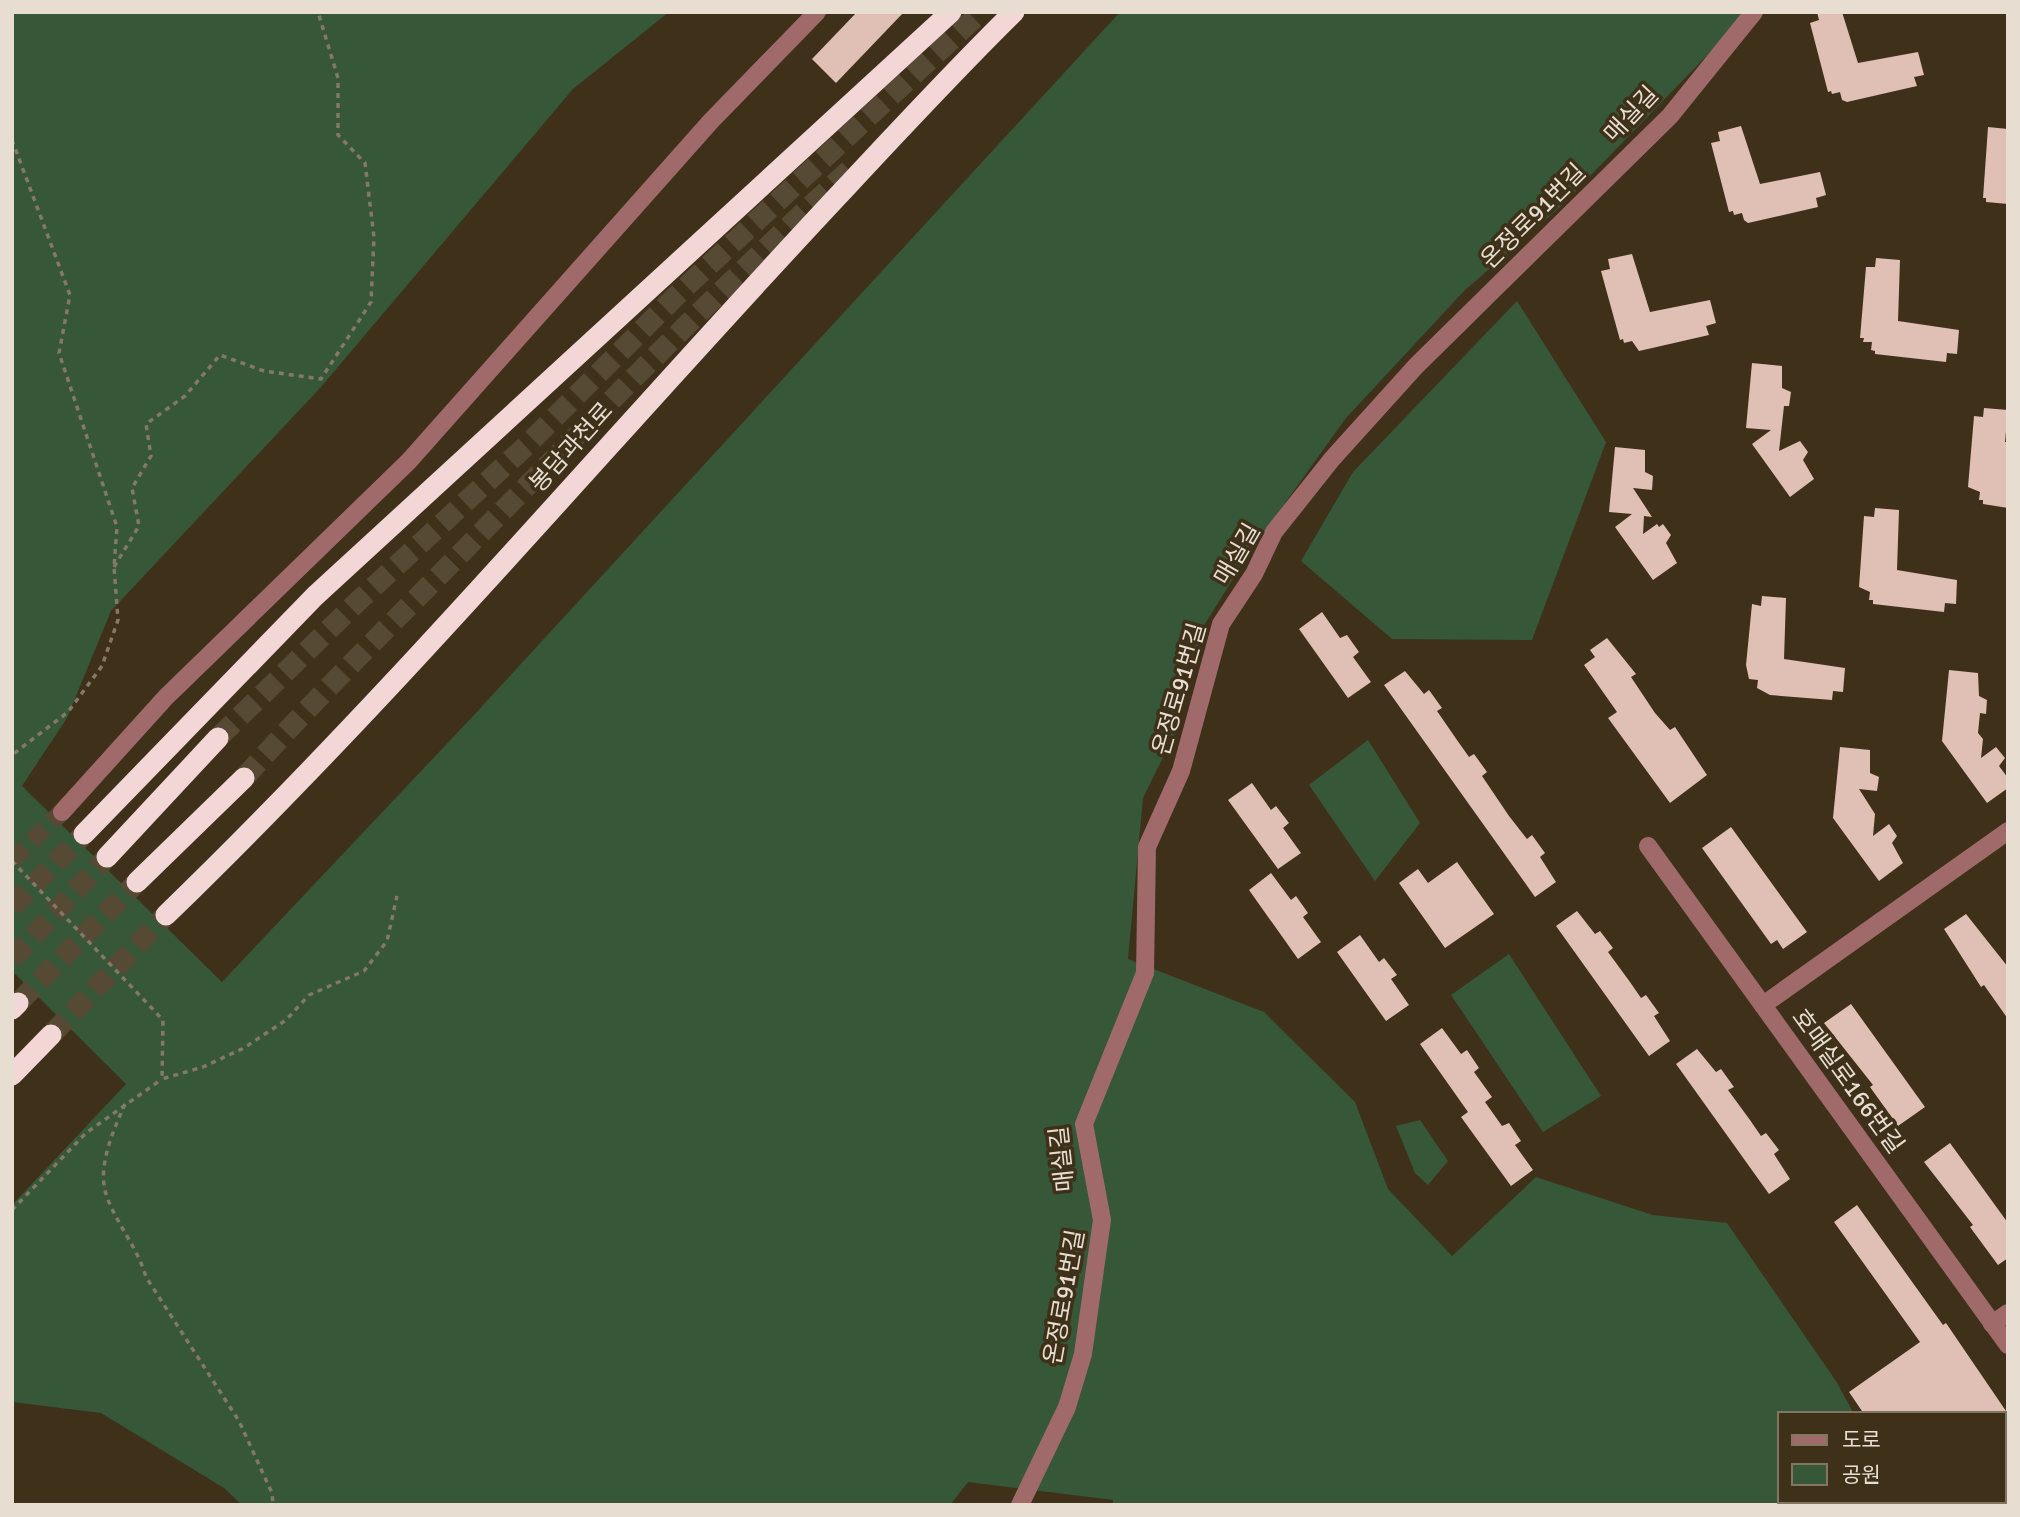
<svg xmlns="http://www.w3.org/2000/svg" width="2020" height="1517" font-family="Signika,'Noto Sans KR',sans-serif">
<style>
.green{fill:#375739}
.building{fill:#e0bfb4}
.lines{fill:none;stroke-linecap:round;stroke-linejoin:round}
.minor-tunnel{stroke:#574a35;stroke-width:18;stroke-dasharray:18 9;stroke-linecap:butt}
.highway-tunnel{stroke:#574a35;stroke-width:21;stroke-dasharray:21 10;stroke-linecap:butt}
.path{stroke:#847866;stroke-width:3.5;stroke-dasharray:5 5;stroke-linecap:butt}
.minor{stroke:#a06a6b;stroke-width:18}
.highway{stroke:#f3d7d7;stroke-width:21}
.labels{text-anchor:middle;stroke-width:7;stroke-linejoin:round;paint-order:stroke}
.street-label{font-size:24px;fill:#e7ded1;stroke:#3e3019}
</style>
<rect width="100%" height="100%" fill="#3e3019"/>
<g class="green">
<polygon points="12,12 669,12 573,89 321,387 111,611 67,718 22,786 222,982 474,715 1120,12 1749,12 1560,207 1463,292 1346,418 1247,556 1205,624 1176,731 1143,798 1128,959 1264,1012 1355,1102 1388,1189 1452,1256 1536,1177 1653,1215 1727,1223 1836,1381 1854,1414 1780,1414 1780,1501 1907,1501 1910,1505 1113,1505 1113,1500 968,1482 950,1505 242,1505 224,1488 101,1413 12,1402 12,1205 126,1084 12,971"/>
<polygon points="1517,301 1606,442 1532,640 1392,639 1301,561 1353,472"/>
<polygon points="1368,740 1420,823 1375,881 1309,785"/>
<polygon points="1509,954 1601,1096 1543,1132 1451,995"/>
<polygon points="1420,1120 1448,1161 1428,1185 1415,1173 1396,1126"/>
</g>
<g class="building">
<polygon points="857,12 904,12 836,83 812,59"/>
<polygon points="1817,12 1842,12 1858,63 1918,52 1924,75 1914,77 1917,86 1847,102 1842,100 1840,92 1832,94 1831,91 1828,92 1810,23 1819,20"/>
<polygon points="1741,126 1760,184 1820,172 1826,195 1816,198 1818,207 1748,223 1744,220 1742,213 1734,215 1733,211 1729,212 1711,143 1720,141 1718,132"/>
<polygon points="1988,127 2008,129 2008,204 1986,202 1986,198 1983,198"/>
<polygon points="1632,254 1650,312 1710,300 1716,323 1706,326 1709,335 1639,351 1632,341 1624,343 1623,339 1620,340 1601,271 1610,269 1608,259"/>
<polygon points="1876,258 1900,260 1898,321 1959,330 1957,354 1947,353 1946,362 1875,354 1875,351 1871,350 1872,342 1863,342 1864,338 1860,338 1866,267 1875,267"/>
<polygon points="1752,363 1782,366 1782,388 1791,392 1789,406 1784,406 1779,451 1800,441 1808,452 1803,460 1814,479 1790,497 1752,444 1771,430 1746,428"/>
<polygon points="1984,408 2008,410 2005,442 2008,442 2008,508 1983,504 1983,500 1979,500 1980,492 1968,487 1974,416 1983,417"/>
<polygon points="1615,447 1645,450 1645,472 1653,476 1652,490 1633,488 1652,517 1644,516 1643,534 1657,524 1659,527 1663,524 1671,535 1666,543 1677,563 1653,580 1615,527 1632,514 1609,512"/>
<polygon points="1875,508 1899,510 1897,570 1957,580 1956,604 1945,603 1944,612 1873,604 1873,600 1869,600 1870,592 1859,587 1864,516 1874,517"/>
<polygon points="1762,596 1786,598 1784,659 1845,668 1843,692 1833,691 1832,700 1770,695 1757,688 1758,680 1749,679 1746,665 1752,604 1761,606"/>
<polygon points="1322,612 1340,638 1347,635 1359,652 1353,657 1371,682 1348,698 1299,629"/>
<polygon points="1607,638 1636,674 1631,677 1655,713 1670,730 1675,727 1707,775 1670,803 1608,718 1617,712 1584,665 1595,657 1590,650"/>
<polygon points="1949,670 1978,673 1979,696 1987,700 1986,714 1980,713 1978,733 1983,739 1981,758 1996,747 2005,758 1999,766 2008,778 2008,788 1987,803 1942,741"/>
<polygon points="1405,671 1424,694 1429,690 1442,708 1437,711 1457,740 1469,757 1474,754 1487,772 1482,776 1509,816 1527,839 1532,835 1545,853 1540,857 1556,882 1535,897 1384,685"/>
<polygon points="1840,747 1870,750 1870,773 1879,777 1877,791 1859,789 1875,814 1873,836 1889,824 1897,836 1892,843 1903,863 1879,881 1833,818"/>
<polygon points="1252,783 1271,810 1276,806 1289,823 1283,828 1301,853 1278,869 1228,800"/>
<polygon points="1731,827 1807,932 1783,949 1777,940 1771,944 1702,848"/>
<polygon points="1457,862 1494,914 1445,948 1399,883 1418,869 1428,883"/>
<polygon points="1271,873 1291,900 1296,896 1308,913 1303,917 1321,942 1298,959 1249,890"/>
<polygon points="1577,911 1595,934 1600,931 1613,948 1608,952 1630,982 1641,998 1646,995 1659,1013 1654,1016 1670,1041 1649,1056 1556,926"/>
<polygon points="1966,914 2008,967 2008,1019 1984,985 1981,987 1944,929"/>
<polygon points="1360,935 1379,962 1384,958 1397,975 1391,979 1409,1005 1386,1021 1337,952"/>
<polygon points="1851,1004 1925,1107 1898,1126 1870,1087 1873,1085 1824,1023"/>
<polygon points="1442,1028 1461,1054 1467,1050 1479,1068 1474,1072 1492,1097 1485,1102 1502,1126 1509,1123 1521,1141 1515,1145 1533,1170 1511,1186 1461,1117 1468,1112 1420,1044"/>
<polygon points="1697,1049 1716,1072 1721,1069 1734,1087 1728,1090 1750,1120 1761,1136 1766,1133 1779,1150 1774,1154 1790,1179 1769,1194 1676,1064"/>
<polygon points="1950,1143 2008,1223 2008,1258 1998,1265 1970,1227 1973,1225 1924,1162"/>
<polygon points="1857,1205 1943,1325 1946,1323 2008,1414 1864,1414 1849,1392 1920,1342 1834,1222"/>
</g>
<g class="lines">
<polyline class="minor-tunnel" points="12,860 62,812"/>
<g class="highway-tunnel">
<polyline points="218,738 353,606 528,444 676,296 981,12"/>
<path d="M244,778C317,696 396,620 473,541C598,414 723,285 855,165"/>
<polyline points="12,907 84,834"/>
<polyline points="12,959 107,857"/>
<polyline points="18,1003 137,882"/>
<polyline points="51,1035 166,915"/>
</g>
<g class="path">
<polyline points="12,140 70,295 59,353 117,527 114,567 118,620 102,666 68,712 12,755"/>
<polyline points="114,567 139,526 132,488 151,456 146,424 185,396 220,355 264,371 321,379 371,302 374,237 365,163 338,135 338,78 318,12"/>
<polyline points="12,861 163,1020 162,1079 203,1067 244,1048 286,1020 309,995 364,971 387,941 397,896"/>
<path d="M125,1104C114,1129 97,1166 106,1194C115,1222 137,1246 146,1277L239,1421L272,1493L273,1505"/>
<polyline points="12,1210 86,1133 162,1079"/>
</g>
<g class="minor">
<polyline points="62,812 166,697 409,461 711,121 817,12"/>
<polyline points="1648,846 2008,1345"/>
<polyline points="1763,1005 2008,831"/>
<polyline points="1992,1324 2008,1313"/>
<polyline points="1020,1505 1067,1407 1083,1354 1102,1220 1084,1124 1145,973 1147,847 1181,771 1221,624 1254,574 1274,532 1332,459 1416,366 1670,116 1754,12"/>
</g>
<g class="highway">
<polyline points="84,834 315,596 951,12"/>
<polyline points="107,857 218,738"/>
<polyline points="137,882 244,778"/>
<path d="M166,915C406,683 621,426 850,183C904,125 958,67 1014,12"/>
<polyline points="12,1009 18,1003"/>
<polyline points="12,1075 51,1035"/>
</g>
</g>
<g class="labels">
<g class="street-label">
<text transform="translate(1631 114) rotate(-47)" y="8">매실길</text>
<text transform="translate(1533 216) rotate(-45)" y="8">온정로91번길</text>
<text transform="translate(571 447) rotate(-48)" y="8">봉담과천로</text>
<text transform="translate(1237 554) rotate(-60)" y="8">매실길</text>
<text transform="translate(1179 689) rotate(-74)" y="8">온정로91번길</text>
<text transform="translate(1848 1081) rotate(54)" y="8">호매실로166번길</text>
<text transform="translate(1062 1159) rotate(-96)" y="8">매실길</text>
<text transform="translate(1064 1297) rotate(-80)" y="8">온정로91번길</text>
</g>
</g>
<rect width="2020" height="1517" fill="none" stroke="#e7ded1" stroke-width="28"/>
<rect x="1778" y="1412" width="228" height="91" fill="#3e3019" stroke="#827663" stroke-width="2"/>
<rect x="1792" y="1435" width="35" height="10" fill="#a06a6b" stroke="#827663" stroke-width="2"/>
<text x="1842" y="1447" font-size="21" fill="#e7ded1">도로</text>
<rect x="1792" y="1464" width="35" height="21" fill="#375739" stroke="#827663" stroke-width="2"/>
<text x="1842" y="1482" font-size="21" fill="#e7ded1">공원</text>
</svg>
